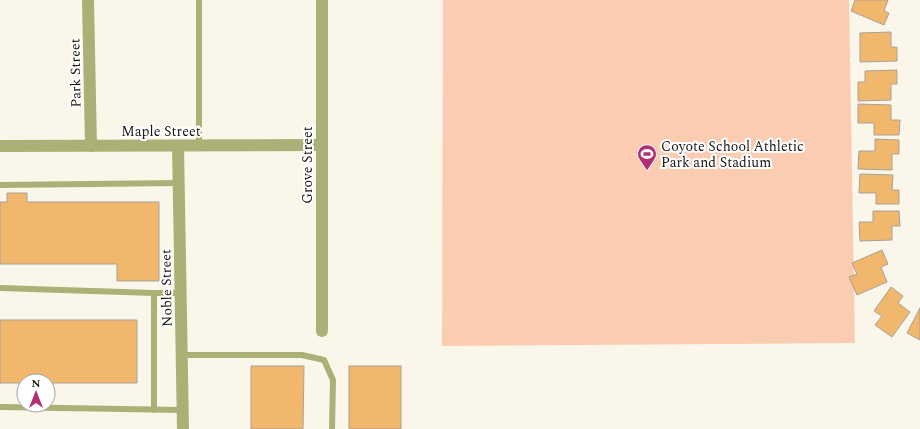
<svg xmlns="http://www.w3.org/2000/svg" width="920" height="429" font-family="Spectral,serif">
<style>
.green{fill:#facdb2}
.building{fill:#f1b86d;stroke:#a8a096}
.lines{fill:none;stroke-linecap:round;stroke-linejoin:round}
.lane{stroke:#abb076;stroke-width:6}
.street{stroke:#abb076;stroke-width:12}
.labels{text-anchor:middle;stroke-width:4;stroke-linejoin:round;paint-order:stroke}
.street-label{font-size:14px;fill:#161511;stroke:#fff}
.poi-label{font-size:14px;fill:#161511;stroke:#fff;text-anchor:start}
</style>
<rect width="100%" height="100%" fill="#faf7ea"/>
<polygon class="green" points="443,0 849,0 855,343 442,346"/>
<g class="building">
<polygon points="855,0 888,0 884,11 889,13 884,25 851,11"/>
<polygon points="891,32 891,47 897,47 897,61 860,62 860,33"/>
<polygon points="897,70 897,84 891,84 891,100 858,101 858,82 865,82 865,71"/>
<polygon points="858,104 891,105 891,120 900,120 899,135 874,135 874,123 858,123"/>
<polygon points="875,139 899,140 899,154 892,154 892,170 858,169 859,151 875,151"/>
<polygon points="860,174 893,175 892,190 899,190 899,204 876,204 876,193 859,193"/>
<polygon points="7,193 27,193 27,202 159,202 159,281 117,281 117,264 0,264 0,202 7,202"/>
<polygon points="873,211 899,211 900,226 892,226 892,240 860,241 859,222 873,222"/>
<polygon points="882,250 888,264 881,267 887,282 857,295 849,277 857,274 852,263"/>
<polygon points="891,287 903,296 898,303 910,312 892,337 875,325 882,316 874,311"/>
<polygon points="920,308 920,340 907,333"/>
<polygon points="0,320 137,320 137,383 48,383 48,381 24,381 24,383 0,383"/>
<polygon points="251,366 304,366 303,429 251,429"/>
<rect x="349" y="366" width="52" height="63"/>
</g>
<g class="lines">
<g class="lane">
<polyline points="199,146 199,0"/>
<polyline points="0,185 179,183"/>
<polyline points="0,288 154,293 181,293"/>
<polyline points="154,293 154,410"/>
<polyline points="182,355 302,355 324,360 333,380 332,429"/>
<polyline points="0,407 183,410"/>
</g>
<g class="street">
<polyline points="88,0 91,146"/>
<polyline points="322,0 322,331"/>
<polyline points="0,146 322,145"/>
<polyline points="178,146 183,429"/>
</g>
</g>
<defs>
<g id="stadium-pin" transform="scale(1)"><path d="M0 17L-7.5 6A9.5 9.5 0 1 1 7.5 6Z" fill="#b12d74" stroke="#fff"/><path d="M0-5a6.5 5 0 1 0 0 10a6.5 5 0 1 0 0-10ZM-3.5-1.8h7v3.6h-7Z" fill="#fff"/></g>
</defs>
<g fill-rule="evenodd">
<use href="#stadium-pin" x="647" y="154"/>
</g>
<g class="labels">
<g class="street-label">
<text transform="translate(75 73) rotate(-91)" y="5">Park Street</text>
<text x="161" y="136">Maple Street</text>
<text transform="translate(307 165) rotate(-90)" y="5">Grove Street</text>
<text transform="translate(166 288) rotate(-91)" y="5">Noble Street</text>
</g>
<g class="poi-label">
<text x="661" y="151">Coyote School Athletic<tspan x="661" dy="16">Park and Stadium</tspan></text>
</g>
</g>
<g transform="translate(36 393)"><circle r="19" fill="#ffffff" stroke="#a2a1a0"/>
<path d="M0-3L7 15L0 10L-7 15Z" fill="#b12d74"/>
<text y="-6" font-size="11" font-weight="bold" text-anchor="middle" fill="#161511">N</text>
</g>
</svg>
